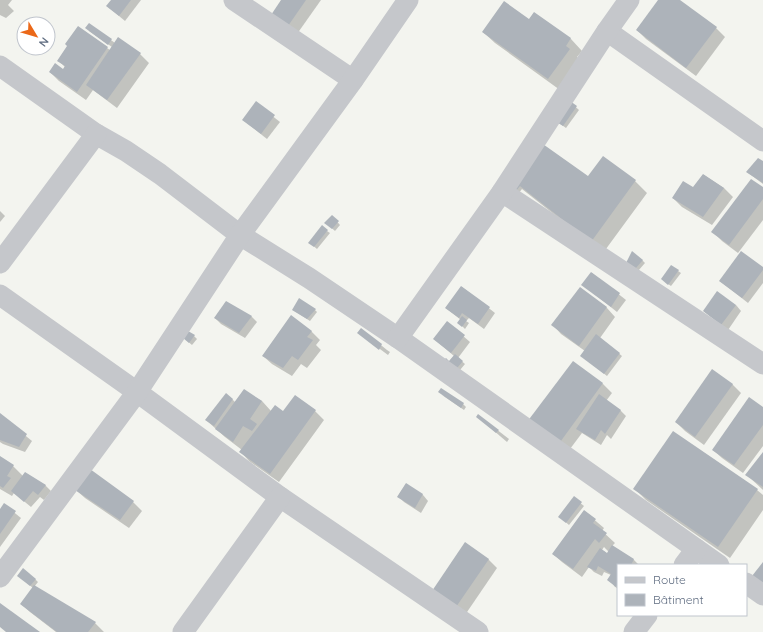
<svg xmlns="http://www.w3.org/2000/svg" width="763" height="632" font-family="Quicksand,sans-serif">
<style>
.shadow{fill:#0003;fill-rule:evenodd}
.building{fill:#adb3ba}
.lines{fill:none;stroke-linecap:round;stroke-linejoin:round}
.minor{stroke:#c5c7cb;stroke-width:21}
</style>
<rect width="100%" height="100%" fill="#f3f4ef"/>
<g class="shadow">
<polygon points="0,0 12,0 8,5 14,11 6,18 0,15"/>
<polygon points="112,0 141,0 125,21 107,6"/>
<polygon points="282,0 321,0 297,34 281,23"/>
<polygon points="660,0 678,0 716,28 725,37 696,76 646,39 637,30"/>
<polygon points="534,13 571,39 582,51 577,57 581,61 560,90 495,43 483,32 529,20"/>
<polygon points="89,24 115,43 118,38 140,54 149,63 117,108 93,90 86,100 59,81 50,72 63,70 65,67 58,60 107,48 110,50 112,47 89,31"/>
<polygon points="570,102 579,110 566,128 559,123"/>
<polygon points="256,103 280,122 267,139 243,120"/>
<polygon points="603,158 635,181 647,193 603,253 522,189 518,194 513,181 589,178"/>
<polygon points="763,163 763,184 747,172"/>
<polygon points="704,175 724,188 733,197 712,225 682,207 673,198 693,188"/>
<polygon points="763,189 763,220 738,253 722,241 713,232"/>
<polygon points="0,211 5,216 0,222"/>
<polygon points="332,216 340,225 335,231 326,223"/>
<polygon points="327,231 330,233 317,249 310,243"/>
<polygon points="642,260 645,263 638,271 630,265"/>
<polygon points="763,268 763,283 748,303 720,281"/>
<polygon points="678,271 681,273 671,286 665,282"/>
<polygon points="592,273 626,300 617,312 583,285"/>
<polygon points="462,287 495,313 484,329 469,318 466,321 469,323 465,329 461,325 461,320 446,308"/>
<polygon points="580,288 607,308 615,317 600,338 622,356 607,376 584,358 585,351 561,334 553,325"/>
<polygon points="226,302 252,317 257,322 245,338 221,324 215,318"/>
<polygon points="736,305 741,311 728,330 704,311"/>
<polygon points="293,310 315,310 317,312 310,321"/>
<polygon points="447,322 470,342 458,358 465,364 455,376 449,362 454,356 434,339"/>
<polygon points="361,329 387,350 390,352 388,355 361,335"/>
<polygon points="311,331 320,340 316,345 321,350 307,368 301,364 292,376 272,364 263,356"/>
<polygon points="194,336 197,339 192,345 186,340"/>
<polygon points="573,362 603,384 612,393 606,401 621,411 626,416 611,439 607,435 601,445 582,433 567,453 537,431"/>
<polygon points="732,384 741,393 704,445 685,431 676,422"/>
<polygon points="244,391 262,401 271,411 283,413 315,411 324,420 279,482 249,461 241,452 242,450 225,437 206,420 232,399 235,402"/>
<polygon points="442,395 463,404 466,407 464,410"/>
<polygon points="763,408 763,446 743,473 722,458 713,450"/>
<polygon points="0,415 32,441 25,452 3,444 0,442"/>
<polygon points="478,415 509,439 507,442 480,419"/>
<polygon points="763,454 763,490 747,475"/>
<polygon points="0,457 13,466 23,476 45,485 51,491 44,500 40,497 31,507 14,493 12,496 0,489"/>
<polygon points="406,484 423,495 428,501 421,513 404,502 398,496"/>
<polygon points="634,488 757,490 763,495 763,510 730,558 646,500"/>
<polygon points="76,490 133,502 142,511 129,528 85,498"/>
<polygon points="574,498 584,506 569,525 562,519"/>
<polygon points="5,505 21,518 0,547 0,511"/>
<path d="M584,511L604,528L602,531L615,543L612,546L634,560L639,565H618V589L614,586L611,575L604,572L602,576L594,572L589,567L582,577L562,562L553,554ZM604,547L609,552L608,554L602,550Z"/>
<polygon points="488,559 497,568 465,615 433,591"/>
<polygon points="21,578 35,579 38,582 34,587 95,623 104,632 56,632 30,612 21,604 33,588"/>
</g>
<g class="building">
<polygon points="111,0 131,0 119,16 106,6"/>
<polygon points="281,0 306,0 288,26 271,15"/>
<polygon points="658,0 680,0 717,27 686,68 636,30"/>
<polygon points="504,1 529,19 534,12 571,38 566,46 570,49 548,79 482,32"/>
<polygon points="89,23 112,39 108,45 85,28"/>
<polygon points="78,26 108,47 77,92 49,72 55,63 63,69 65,66 57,61 67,46 65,44"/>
<polygon points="118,37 141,53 107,100 86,85"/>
<polygon points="256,101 275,115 261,134 242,120"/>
<polygon points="570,101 577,106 563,126 555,121"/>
<polygon points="540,142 588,176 603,156 636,180 591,242 520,186 515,192 509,188"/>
<polygon points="758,158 763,161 763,183 746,172"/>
<polygon points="703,174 724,188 703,217 672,198 683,181 693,187"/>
<polygon points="751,179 763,187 763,199 729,245 711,232"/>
<polygon points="332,215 339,221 332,229 324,223"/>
<polygon points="322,225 328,230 314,247 308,243"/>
<polygon points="632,251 643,260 635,269 626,263"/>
<polygon points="741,251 763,267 763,270 742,298 719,281"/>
<polygon points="671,265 679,270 668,285 661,279"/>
<polygon points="591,272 620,293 611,307 581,285"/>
<polygon points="461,286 490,307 478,324 462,313 459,318 445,308"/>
<polygon points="580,287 607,307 579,346 551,325"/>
<polygon points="717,291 736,305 721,325 703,311"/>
<polygon points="299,298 316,309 307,319 292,310"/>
<polygon points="226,301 252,316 239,333 214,318"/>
<polygon points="291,315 312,331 307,337 313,340 298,360 292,356 283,368 262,356"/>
<polygon points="462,316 467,320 462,327 457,323"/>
<polygon points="447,321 465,335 451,353 433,339"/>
<polygon points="361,328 382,344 379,350 357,333"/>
<polygon points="188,331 195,335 189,343 183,338"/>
<polygon points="596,334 620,353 604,374 580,356"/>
<polygon points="455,354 463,361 452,374 440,364 446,358 449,361"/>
<polygon points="573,361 603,383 558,445 527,422"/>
<polygon points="712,369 733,384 695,437 675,422"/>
<polygon points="441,388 464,403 461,408 438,392"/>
<polygon points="244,389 262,401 250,419 257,424 252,431 243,426 233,442 215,429"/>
<polygon points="226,393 233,399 214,426 205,420"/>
<polygon points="599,394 621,410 605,434 601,430 595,440 576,429"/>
<polygon points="295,395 316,410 270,474 239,452 275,405 283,411"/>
<polygon points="749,397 763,407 763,425 734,465 712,450"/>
<polygon points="0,413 27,434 19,447 0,440"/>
<polygon points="478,414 499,430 496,433 476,417"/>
<polygon points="673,431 758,489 718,547 633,489"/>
<polygon points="763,452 763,487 745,475"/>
<polygon points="0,456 14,465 7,476 11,478 3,488 0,486"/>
<polygon points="90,469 134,501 120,520 75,490"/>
<polygon points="25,472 46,485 38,495 33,491 24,502 11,491"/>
<polygon points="406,483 423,494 415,508 397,497"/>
<polygon points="574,496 582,502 566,523 558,517"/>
<polygon points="4,503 16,511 0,534 0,509"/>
<polygon points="584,510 596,519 593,523 607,533 599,543 595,539 573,569 552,554"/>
<polygon points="465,542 489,559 456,607 432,591"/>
<polygon points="612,545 634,559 631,565 618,565 618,584 616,587 607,580 611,574 598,566 596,571 587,567 600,548 607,553"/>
<polygon points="763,562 763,585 752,576"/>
<polygon points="23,568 36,579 30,586 17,576"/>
<polygon points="34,585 96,622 88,632 57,632 20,604"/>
<polygon points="0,603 40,632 6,632 0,627"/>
</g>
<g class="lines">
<g class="minor">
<polyline points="234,0 353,80"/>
<polyline points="607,31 763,141"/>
<polyline points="0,66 96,134 126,151 160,174 240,235 309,278 398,338 719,565"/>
<polyline points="502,192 763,364"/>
<polyline points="0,263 96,134"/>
<polyline points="0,295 137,392 280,497 478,632"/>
<polyline points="398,338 502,192 607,31 629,0"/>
<polyline points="684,565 696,549"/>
<polyline points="0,577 137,392 240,235 353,80 408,0"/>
<polyline points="746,583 763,595"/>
<polyline points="183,632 280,497"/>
<polyline points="634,632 647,615"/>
</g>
</g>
<rect x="617" y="564" width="130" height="52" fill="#ffffff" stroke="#c0c5cd"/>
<rect x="625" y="577" width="20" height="6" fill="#c5c7cb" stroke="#c0c5cd"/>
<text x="653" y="584" font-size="12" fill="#616e82">Route</text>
<rect x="625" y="594" width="20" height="12" fill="#adb3ba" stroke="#c0c5cd"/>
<text x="653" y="604" font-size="12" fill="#616e82">Bâtiment</text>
<g transform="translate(36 36) rotate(128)"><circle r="19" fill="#ffffff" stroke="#c0c5cd"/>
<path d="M0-3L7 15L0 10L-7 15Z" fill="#eb6818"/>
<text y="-6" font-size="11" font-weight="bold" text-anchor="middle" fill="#616e82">N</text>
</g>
</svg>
